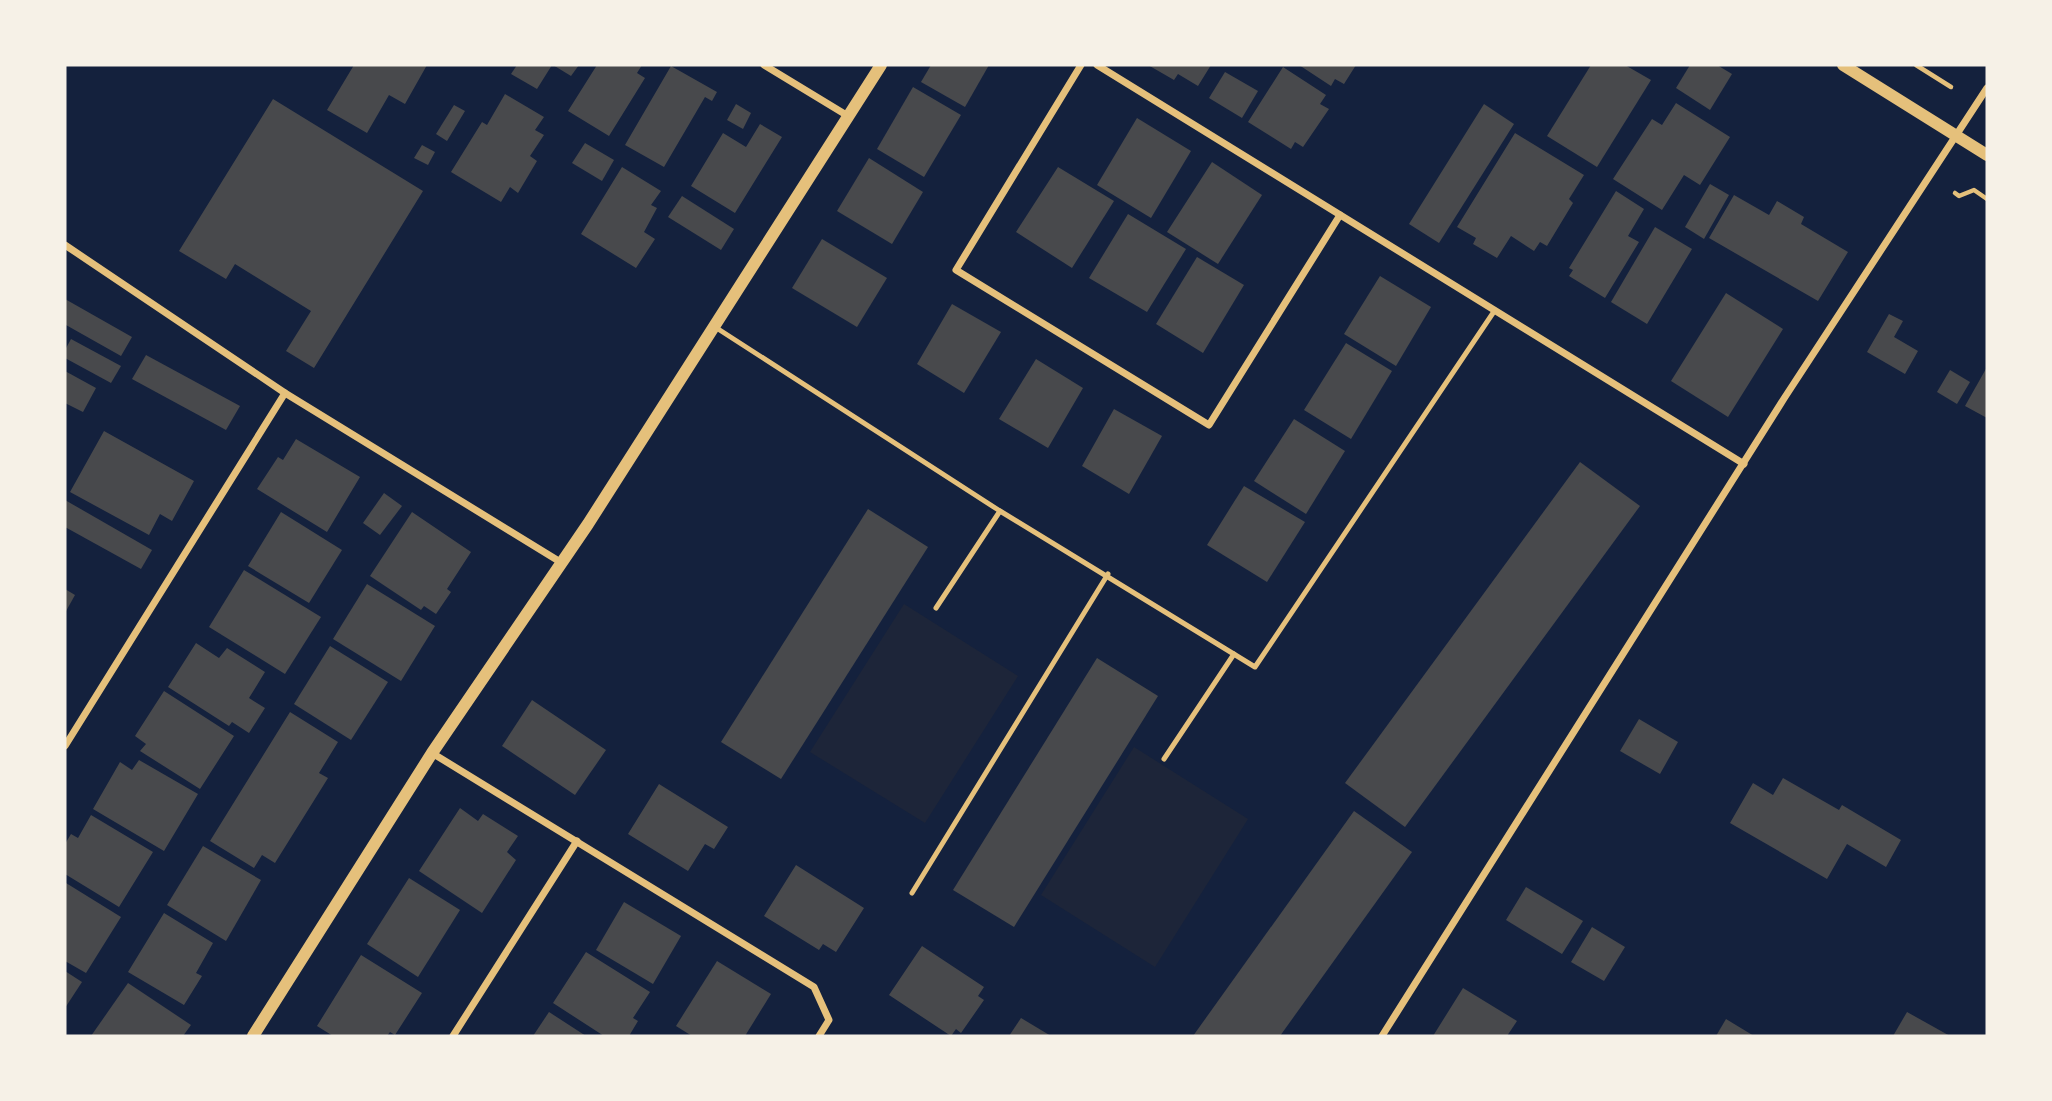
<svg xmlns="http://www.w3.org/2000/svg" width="2052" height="1101" font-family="'Roboto Condensed',sans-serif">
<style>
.green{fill:#1d2539}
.building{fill:#48494c}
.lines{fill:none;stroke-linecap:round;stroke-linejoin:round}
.path{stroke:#e5c07b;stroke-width:4.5}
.service{stroke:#e5c07b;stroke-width:5}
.minor{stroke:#e5c07b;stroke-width:7}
.tertiary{stroke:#e5c07b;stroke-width:12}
</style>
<rect width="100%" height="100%" fill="#14213d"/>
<g class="green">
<polygon points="904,604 1018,676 925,823 810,752"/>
<polygon points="1134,747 1248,819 1155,967 1041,895"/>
</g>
<g class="building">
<polygon points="354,65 427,65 405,104 389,95 367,133 327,110"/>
<polygon points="517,65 552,65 537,89 511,74"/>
<polygon points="553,65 579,65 571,76"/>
<polygon points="597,65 642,65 637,73 645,78 609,136 568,111"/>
<polygon points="931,65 989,65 965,107 921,82"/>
<polygon points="1148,65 1211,65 1198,86 1178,74 1174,80"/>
<polygon points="1299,65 1356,65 1344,84 1335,79 1331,86"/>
<polygon points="1591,65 1625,65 1651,80 1597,167 1547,136"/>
<polygon points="1690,65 1717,65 1732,74 1710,110 1676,88"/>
<polygon points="671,66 717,92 712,101 705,97 664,167 625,145"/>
<polygon points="1283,67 1326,95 1320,104 1329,109 1303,147 1295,142 1291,149 1248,122"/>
<polygon points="1225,72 1258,91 1242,118 1209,98"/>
<polygon points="913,87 961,115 924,177 877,149"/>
<polygon points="505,94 544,117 535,130 544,135 530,156 537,161 518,193 510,187 501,202 451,172 482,122 487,125"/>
<polygon points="273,99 423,191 314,368 286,351 311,311 235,264 226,279 179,251"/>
<polygon points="1676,103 1730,137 1700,185 1684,175 1662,210 1613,179 1652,119 1662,125"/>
<polygon points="736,104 751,113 743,129 727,120"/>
<polygon points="1484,104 1514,124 1439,243 1409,224"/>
<polygon points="454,105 465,111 447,141 436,134"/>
<polygon points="1137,118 1191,151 1151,218 1097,185"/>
<polygon points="760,124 782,137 735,213 691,186 723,133 746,147"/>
<polygon points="1515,133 1584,175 1569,199 1573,203 1547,246 1540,242 1534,251 1511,236 1497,258 1473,244 1476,238 1457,227"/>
<polygon points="585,143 614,160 602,181 572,163"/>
<polygon points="422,145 435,152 428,165 414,158"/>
<polygon points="869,158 923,192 892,244 837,211"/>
<polygon points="1212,162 1262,195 1218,264 1167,232"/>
<polygon points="622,167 661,191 651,205 657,208 644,232 655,239 636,268 581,234"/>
<polygon points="1058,167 1114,201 1072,268 1016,232"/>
<polygon points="1710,184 1729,195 1704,239 1685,227"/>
<polygon points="1616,191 1644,209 1628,236 1639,242 1605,298 1569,276 1573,270 1569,268"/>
<polygon points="1734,195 1769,215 1777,201 1804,217 1801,224 1848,252 1818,301 1709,238"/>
<polygon points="682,196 734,229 721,250 668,217"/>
<polygon points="1128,214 1186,249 1147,312 1089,278"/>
<polygon points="1655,227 1692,249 1647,324 1611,302"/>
<polygon points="822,239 887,278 857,327 792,288"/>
<polygon points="1197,257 1244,285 1203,353 1156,324"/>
<polygon points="1380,276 1431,307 1396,366 1344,334"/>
<polygon points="1726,293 1783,329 1728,417 1671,381"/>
<polygon points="65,299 132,337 121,356 66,325 65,328"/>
<polygon points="952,304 1001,332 964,393 917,364"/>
<polygon points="1889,314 1903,321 1894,337 1918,351 1905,374 1867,352"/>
<polygon points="71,339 121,366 111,383 65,358 65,350"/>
<polygon points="1346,343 1392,371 1351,439 1304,410"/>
<polygon points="146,355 240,406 226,430 132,379"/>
<polygon points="1036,359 1083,388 1048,448 999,419"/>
<polygon points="1987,367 1987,418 1965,406"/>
<polygon points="1950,370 1970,382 1957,404 1937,392"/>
<polygon points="65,371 96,388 83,412 65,403"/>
<polygon points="1114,409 1162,436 1129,494 1082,466"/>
<polygon points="1294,419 1345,451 1306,514 1254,481"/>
<polygon points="104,431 194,481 172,521 160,514 149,535 70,492"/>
<polygon points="296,439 360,477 327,532 257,489 278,457 283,460"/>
<polygon points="1580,462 1640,506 1405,827 1345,783"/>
<polygon points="1244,486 1305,522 1267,582 1207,545"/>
<polygon points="384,493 402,506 380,535 363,523"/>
<polygon points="65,500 152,550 141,569 65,527"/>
<polygon points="868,509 928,547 781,779 721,742"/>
<polygon points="281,512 342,550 309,603 248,566"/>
<polygon points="412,512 471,552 447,589 451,592 436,614 424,606 421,610 370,576"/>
<polygon points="244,570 321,617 285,674 209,627"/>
<polygon points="367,584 435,626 401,681 333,639"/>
<polygon points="65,589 75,595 65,613"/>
<polygon points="196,643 219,658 227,648 265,672 249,698 265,708 249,733 232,722 229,726 168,687"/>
<polygon points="330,646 388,682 351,740 294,704"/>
<polygon points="1097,658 1158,696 1014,927 953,890"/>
<polygon points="164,691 234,736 200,789 140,751 146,744 135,736"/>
<polygon points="532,700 606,750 575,795 502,746"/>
<polygon points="290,712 338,742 319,773 328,778 275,863 262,855 254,868 210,841"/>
<polygon points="1639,719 1678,742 1660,774 1620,751"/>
<polygon points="139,760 198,794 164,851 93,809 120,762 132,770"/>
<polygon points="1783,778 1839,810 1842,805 1901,840 1886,867 1847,844 1827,879 1730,823 1753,783 1773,795"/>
<polygon points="659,784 728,827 714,849 705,844 688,871 628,834"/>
<polygon points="460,808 478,821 483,814 518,836 507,852 516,860 482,913 419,871"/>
<polygon points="1354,811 1412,852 1280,1036 1193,1036"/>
<polygon points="91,815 153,852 119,907 65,874 65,844 71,834 78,838"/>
<polygon points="203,846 261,880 226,941 167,905"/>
<polygon points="796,865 864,908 836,952 823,944 819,950 764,916"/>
<polygon points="409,878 460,910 418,977 367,944"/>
<polygon points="66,883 121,917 86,973 65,961"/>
<polygon points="1526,887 1583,921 1562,954 1506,920"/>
<polygon points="624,902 681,936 653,984 596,950"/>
<polygon points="164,913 213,943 196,973 202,976 184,1005 128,972"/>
<polygon points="1592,927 1625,947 1604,981 1571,962"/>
<polygon points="922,946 984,987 978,996 984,1000 961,1033 956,1029 951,1036 889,995"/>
<polygon points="586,952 650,992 633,1018 638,1021 629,1036 604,1036 553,1003"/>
<polygon points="361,955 422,993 395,1035 390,1032 387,1036 333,1036 317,1026"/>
<polygon points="717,961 771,994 745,1036 692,1036 676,1026"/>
<polygon points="65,971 82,982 65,1008"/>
<polygon points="128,983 191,1025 183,1036 91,1036"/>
<polygon points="1463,988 1517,1021 1507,1036 1433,1036"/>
<polygon points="549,1012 586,1036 533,1036"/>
<polygon points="1907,1012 1950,1036 1893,1036"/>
<polygon points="1021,1018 1051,1036 1009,1036"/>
<polygon points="1726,1019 1754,1036 1716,1036"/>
</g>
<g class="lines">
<g class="path">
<polyline points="1916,65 1951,87"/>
<polyline points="1955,193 1959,196 1974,190 1987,199"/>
</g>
<g class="service">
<polyline points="715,327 1000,511 1255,667 1495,310"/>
<polyline points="936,608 1000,511"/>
<polyline points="1164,759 1234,654"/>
<polyline points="912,893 1108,574"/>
</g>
<g class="minor">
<polyline points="764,65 848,116"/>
<polyline points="1081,65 956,270 1209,425 1340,215"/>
<polyline points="1097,65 1744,464"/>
<polyline points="65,245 285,393 562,563"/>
<polyline points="65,746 285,393"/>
<polyline points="432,753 814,987 829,1020 819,1036"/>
<polyline points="453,1036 577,841"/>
<polyline points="1382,1036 1785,397 1987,88"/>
</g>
<g class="tertiary">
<polyline points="1843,65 1987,155"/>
<polyline points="253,1036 432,753 588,524 881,65"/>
</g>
</g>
<rect width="2052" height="1101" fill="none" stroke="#f6f1e7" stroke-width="133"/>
</svg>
